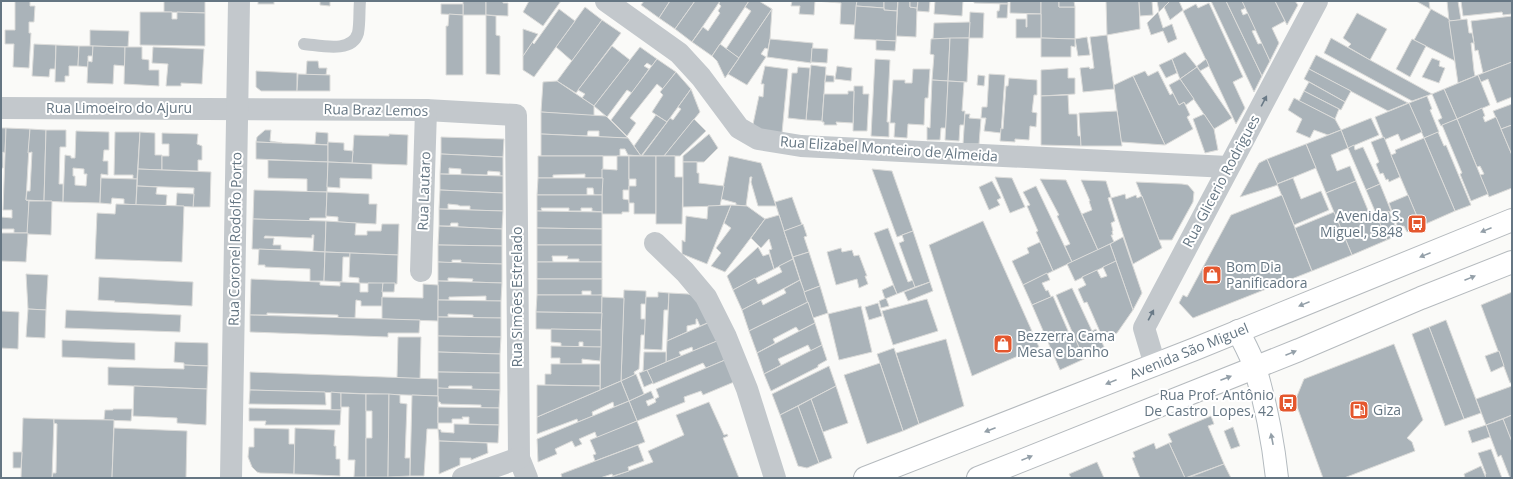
<svg xmlns="http://www.w3.org/2000/svg" width="1513" height="479" font-family="'Open Sans',sans-serif">
<style>
.building{fill:#aab3b9;stroke:#dcdcda;fill-rule:evenodd}
.lines{fill:none;stroke-linecap:round;stroke-linejoin:round}
.secondary-casing{stroke:#b3babf;stroke-width:24}
.primary-casing{stroke:#b5babe;stroke-width:24}
.service{stroke:#c3c8cc;stroke-width:12}
.minor{stroke:#c3c8cc;stroke-width:22}
.secondary{stroke:#fff;stroke-width:22}
.primary{stroke:#fff;stroke-width:22}
.oneway{fill:#6a7a87}
.oneway2{fill:#939fa8}
.labels{text-anchor:middle;stroke-width:4;stroke-linejoin:round;paint-order:stroke}
.street-label{font-size:14px;fill:#657683;stroke:#fff}
.poi-label{font-size:14px;fill:#657683;stroke:#fff;text-anchor:start}
</style>
<rect width="100%" height="100%" fill="#fafaf8"/>
<g class="building">
<polygon points="15,1 30,1 30,6 35,6 34,22 29,22 29,33 31,33 29,68 13,67 14,44 5,44 5,30 15,30"/>
<polygon points="164,1 205,1 205,13 164,12"/>
<rect x="258" y="1" width="16" height="3"/>
<polygon points="320,1 330,1 330,6 320,5"/>
<rect x="463" y="1" width="23" height="14"/>
<polygon points="486,1 503,1 503,3 508,3 508,16 486,15"/>
<polygon points="529,1 561,1 543,26 523,12"/>
<polygon points="644,1 670,1 659,18 641,5"/>
<polygon points="670,1 695,1 675,29 659,18"/>
<polygon points="695,1 720,1 692,42 675,29"/>
<polygon points="720,1 749,1 712,56 692,42 703,27 708,31 720,13 718,11 721,6 719,4"/>
<polygon points="749,1 759,1 772,9 739,58 726,49 751,11 745,7"/>
<polygon points="792,1 815,1 814,15 799,14 800,6 791,6"/>
<polygon points="815,1 857,1 855,25 840,24 841,3"/>
<polygon points="857,1 884,1 884,8 856,6"/>
<polygon points="884,1 898,1 897,11 884,10"/>
<polygon points="898,1 910,1 910,7 917,8 916,37 896,36"/>
<polygon points="910,1 918,1 917,8 910,7"/>
<polygon points="918,1 930,1 929,12 917,11"/>
<polygon points="935,1 963,1 962,16 934,14"/>
<polygon points="974,1 1008,1 1008,4 974,3"/>
<polygon points="1010,1 1041,1 1041,14 1010,13"/>
<polygon points="1041,1 1059,1 1059,7 1075,7 1075,39 1041,38"/>
<polygon points="1059,1 1074,1 1075,7 1059,7"/>
<polygon points="1106,1 1139,1 1140,29 1107,35"/>
<polygon points="1139,1 1152,1 1153,15 1140,16"/>
<polygon points="1157,1 1170,1 1159,12"/>
<polygon points="1170,1 1179,1 1183,10 1170,20 1164,7"/>
<polygon points="1211,1 1226,1 1262,76 1254,92"/>
<polygon points="1226,1 1242,1 1246,8 1241,10 1243,15 1248,13 1256,30 1252,31 1258,44 1262,43 1270,61 1262,76"/>
<polygon points="1242,1 1275,1 1285,21 1272,28 1279,43 1270,61"/>
<polygon points="1275,1 1295,1 1298,5 1287,25"/>
<polygon points="1416,1 1429,1 1430,9"/>
<polygon points="1447,1 1458,1 1461,20 1449,21"/>
<polygon points="1461,1 1512,1 1512,14 1503,15 1502,12 1463,16"/>
<polygon points="1209,3 1243,77 1233,82 1245,108 1236,124 1183,11 1196,4 1198,8"/>
<polygon points="441,4 463,4 463,15 441,14"/>
<polygon points="1000,4 1008,4 1007,18 997,18 997,11 999,11"/>
<polygon points="856,6 884,8 884,10 897,11 896,41 854,39"/>
<polygon points="585,7 602,20 572,61 556,47"/>
<polygon points="559,9 575,21 534,77 523,70 523,56 532,42 534,44"/>
<polygon points="772,9 770,39 768,49 765,48 761,54 766,57 747,85 728,74"/>
<polygon points="1431,9 1449,19 1455,61 1414,40"/>
<polygon points="140,12 172,12 172,19 177,19 177,12 205,13 205,46 140,45"/>
<polygon points="970,12 984,13 983,38 969,38"/>
<polygon points="1158,12 1163,28 1172,24 1177,39 1168,43 1163,31 1151,35 1147,23"/>
<polygon points="1357,13 1387,29 1370,60 1348,47 1351,44 1343,38"/>
<polygon points="449,14 463,15 463,75 446,75 446,26 448,26"/>
<polygon points="1027,14 1041,14 1041,38 1016,38 1016,19 1026,19 1026,27 1027,27"/>
<polygon points="486,15 496,16 496,35 500,36 500,75 486,74"/>
<polygon points="1512,16 1512,62 1483,73 1478,50 1475,51 1471,21"/>
<polygon points="1467,19 1469,33 1472,33 1474,43 1471,43 1474,71 1475,76 1458,83 1449,21"/>
<polygon points="602,20 621,33 576,93 557,81"/>
<polygon points="970,22 969,38 933,39 934,23"/>
<polygon points="523,29 538,34 523,56"/>
<polygon points="90,30 129,31 128,47 90,46"/>
<polygon points="1107,35 1114,89 1083,92 1080,68 1089,67 1090,69 1094,68 1090,37"/>
<polygon points="1087,37 1090,55 1078,56 1075,39"/>
<polygon points="950,38 948,81 932,80 934,55 930,54 931,39"/>
<polygon points="950,38 969,38 967,82 948,81"/>
<polygon points="1041,38 1075,39 1075,47 1071,46 1071,57 1041,57"/>
<polygon points="1331,38 1370,60 1432,94 1412,101 1324,53"/>
<polygon points="770,39 813,43 811,63 767,57"/>
<polygon points="1412,39 1426,46 1410,77 1396,69"/>
<polygon points="876,40 896,41 895,51 876,50"/>
<polygon points="34,44 56,45 55,69 50,69 49,77 32,76"/>
<polygon points="720,44 739,58 725,78 717,61 712,56"/>
<polygon points="56,45 79,46 78,66 69,66 69,76 65,76 65,82 55,82"/>
<polygon points="79,46 93,46 93,56 88,56 88,67 78,66"/>
<polygon points="93,46 125,47 125,66 114,65 113,84 87,83 88,61 92,62"/>
<polygon points="612,46 630,60 594,106 582,98 585,94 578,90"/>
<polygon points="125,47 142,47 142,59 149,60 149,70 159,70 159,86 124,84"/>
<polygon points="153,47 204,49 202,84 181,83 181,86 166,86 168,64 152,63"/>
<polygon points="640,47 657,59 652,66 647,63 644,66 649,69 632,93 627,90 607,117 594,106"/>
<polygon points="812,48 828,49 827,63 811,62"/>
<polygon points="1185,52 1197,67 1180,79 1172,59"/>
<polygon points="1316,55 1408,103 1388,111 1309,69"/>
<polygon points="1432,58 1440,61 1439,66 1445,68 1439,83 1422,77"/>
<polygon points="657,59 676,72 663,89 657,84 630,118 636,123 627,136 611,120"/>
<polygon points="875,59 890,60 887,122 889,122 889,137 871,136"/>
<polygon points="1172,59 1177,73 1166,78 1159,65"/>
<polygon points="1206,59 1209,66 1200,71 1197,66"/>
<polygon points="307,61 318,61 319,68 327,68 326,75 306,75"/>
<polygon points="1512,62 1512,97 1497,103 1488,79 1481,82 1478,75"/>
<polygon points="811,65 826,67 822,121 806,120"/>
<polygon points="765,66 788,69 782,133 752,129 759,96 763,97 764,84 761,84"/>
<polygon points="837,66 852,68 851,81 835,79"/>
<polygon points="798,67 810,68 806,120 788,118 792,73 797,73"/>
<polygon points="1197,67 1232,118 1214,129 1180,79"/>
<polygon points="1068,68 1068,78 1075,78 1075,94 1041,96 1041,70"/>
<polygon points="913,69 930,69 928,98 925,98 924,125 908,124 907,138 894,137 895,123 890,123 893,80 905,80 905,83 912,83"/>
<polygon points="1309,69 1351,91 1345,102 1304,79"/>
<polygon points="256,71 297,73 297,91 261,91 256,87"/>
<polygon points="1145,71 1148,76 1158,71 1170,95 1173,93 1179,105 1184,102 1190,115 1187,117 1193,129 1165,145 1133,76"/>
<polygon points="676,72 691,89 667,122 652,112 663,95 660,92"/>
<polygon points="298,74 330,75 330,91 297,91"/>
<polygon points="989,74 1005,75 1001,133 984,131 986,118 981,118 982,107 987,107"/>
<polygon points="826,75 834,76 834,82 825,82"/>
<polygon points="978,75 985,76 984,86 977,85"/>
<polygon points="1478,75 1490,105 1457,119 1444,89"/>
<polygon points="1133,76 1165,145 1121,142 1114,85"/>
<polygon points="1009,78 1037,80 1037,95 1034,95 1032,112 1037,113 1036,127 1030,126 1029,140 1015,139 1015,142 1000,141 1001,128 1003,129 1006,86 1008,86"/>
<polygon points="1180,79 1194,99 1186,105 1184,102 1179,105 1169,85"/>
<polygon points="932,80 948,81 946,128 941,128 940,140 927,140 927,127 930,128"/>
<polygon points="557,81 594,106 594,116 541,112 543,82"/>
<polygon points="948,81 964,82 962,111 965,111 964,125 960,125 959,141 945,140"/>
<polygon points="1309,82 1345,102 1341,110 1304,91"/>
<polygon points="854,86 863,86 863,94 869,94 867,131 853,131"/>
<polygon points="691,89 700,112 664,156 642,156 670,118 673,120 681,109 678,107"/>
<polygon points="1444,89 1457,119 1441,126 1438,120 1442,118 1432,94"/>
<polygon points="848,91 854,91 853,123 836,122 837,125 824,125 824,122 822,122 824,94 848,94"/>
<polygon points="1304,91 1339,109 1335,119 1299,101"/>
<polygon points="1068,95 1069,114 1077,114 1078,136 1081,136 1081,146 1041,145 1041,96"/>
<polygon points="1427,96 1432,109 1430,110 1439,132 1424,138 1409,103"/>
<polygon points="1294,98 1335,119 1341,130 1328,135 1314,130 1310,138 1296,132 1302,119 1288,110"/>
<polygon points="1409,103 1422,132 1401,141 1398,134 1384,140 1375,117"/>
<polygon points="1512,104 1512,125 1501,129 1493,111"/>
<polygon points="1482,108 1485,116 1483,117 1485,122 1496,117 1512,155 1512,188 1489,197 1480,175 1484,174 1480,166 1477,167 1457,119"/>
<polygon points="1117,111 1122,146 1081,146 1079,113"/>
<polygon points="541,112 606,116 628,138 599,137 599,131 588,131 587,136 541,134"/>
<polygon points="965,114 970,114 969,118 981,119 979,144 963,144"/>
<polygon points="1204,114 1214,129 1218,150 1205,153 1193,119"/>
<polygon points="656,115 667,122 641,156 634,146"/>
<polygon points="1371,118 1379,135 1348,148 1341,130"/>
<polygon points="694,119 706,131 680,156 664,156"/>
<polygon points="1457,119 1488,194 1471,201 1460,174 1462,173 1442,125"/>
<polygon points="1512,125 1512,155 1501,129"/>
<polygon points="1,128 6,128 5,153 3,152 3,168 1,168"/>
<polygon points="6,128 30,129 26,200 29,201 28,233 14,233 14,229 1,229 1,217 12,218 12,210 3,210"/>
<polygon points="30,129 46,130 44,201 26,200 27,191 30,191 32,152 28,153"/>
<polygon points="46,130 66,130 66,147 60,147 59,184 63,184 63,202 44,201"/>
<polygon points="265,130 271,130 270,141 282,143 256,142 257,137"/>
<polygon points="1341,130 1348,148 1331,155 1337,171 1350,166 1356,181 1326,193 1306,144"/>
<path d="M76,131L109,132V150H104L103,161H108V175L101,174L100,203L63,202L65,155L71,156V158H75ZM73,168L84,169V174H87L86,186L75,185V176H73Z"/>
<polygon points="115,132 140,132 137,179 133,179 133,175 114,175"/>
<polygon points="140,132 155,133 155,155 162,155 162,170 138,169"/>
<polygon points="316,132 328,133 328,145 315,144"/>
<polygon points="1438,132 1444,146 1446,145 1471,205 1455,211 1424,138"/>
<polygon points="162,133 198,134 197,144 202,146 202,160 198,160 198,171 162,170 162,156 169,156 169,144 162,144"/>
<polygon points="389,134 408,135 407,165 352,163 354,135 389,136"/>
<polygon points="541,134 628,138 641,156 628,155 625,149 620,149 620,156 541,156"/>
<polygon points="709,134 718,148 704,162 683,162 683,156"/>
<polygon points="441,137 504,139 503,157 441,154"/>
<polygon points="1384,137 1400,177 1389,182 1388,179 1386,180 1383,173 1380,174 1376,164 1379,162 1371,142"/>
<polygon points="1424,138 1455,211 1421,226 1391,155 1396,153 1395,150"/>
<polygon points="256,142 328,145 328,162 256,159"/>
<polygon points="328,142 344,143 344,150 353,151 352,163 328,162"/>
<polygon points="1306,144 1316,168 1277,184 1267,159"/>
<polygon points="1354,145 1355,150 1363,147 1380,184 1366,190 1348,148"/>
<polygon points="441,154 503,157 503,176 500,176 500,172 488,171 487,175 461,174 461,169 449,168 449,174 440,174"/>
<polygon points="538,156 603,156 603,178 585,178 585,174 553,175 553,178 538,178"/>
<polygon points="617,156 629,156 629,190 623,190 623,199 629,200 629,212 622,212 622,214 602,214 602,169 617,170"/>
<polygon points="629,156 656,156 656,214 634,214 634,203 629,203 629,186 636,186 636,179 629,179"/>
<polygon points="656,156 675,156 675,177 683,177 682,224 656,224"/>
<polygon points="729,156 761,163 776,206 758,206 751,182 752,177 750,177 746,206 736,205 736,203 721,199"/>
<polygon points="1267,159 1278,185 1240,197 1259,163"/>
<polygon points="268,160 328,162 327,192 307,192 307,179 268,178"/>
<polygon points="328,162 372,164 372,179 340,178 340,188 327,187"/>
<polygon points="683,162 697,162 697,173 699,173 699,183 724,186 720,206 683,207"/>
<polygon points="138,169 211,172 210,207 193,207 194,188 137,186"/>
<polygon points="872,169 892,171 913,231 897,237"/>
<polygon points="440,174 503,176 503,193 440,190"/>
<polygon points="995,177 1012,178 1025,207 1010,213"/>
<polygon points="101,178 137,179 136,205 124,204 124,199 112,198 111,204 100,203"/>
<polygon points="538,178 603,178 602,195 594,195 593,188 587,188 587,195 537,195"/>
<polygon points="1293,178 1301,199 1321,191 1329,210 1294,225 1277,184"/>
<polygon points="1040,179 1066,180 1098,250 1072,262 1065,246 1070,244 1057,216 1059,215"/>
<polygon points="1081,180 1106,181 1111,197 1108,198 1115,221 1111,223 1113,231 1112,231 1113,235 1111,235 1114,242 1098,250 1082,214 1092,210 1089,201 1090,201"/>
<polygon points="992,181 1001,198 997,200 1000,205 989,210 979,187"/>
<polygon points="1356,181 1372,220 1378,218 1387,240 1352,255 1326,193"/>
<polygon points="1136,182 1182,184 1188,185 1194,192 1193,202 1172,240 1159,240"/>
<polygon points="1380,184 1391,211 1377,216 1366,190"/>
<polygon points="137,186 157,187 156,194 167,195 166,206 136,205"/>
<polygon points="1036,186 1072,262 1053,271 1036,232 1038,231 1027,206 1030,205 1023,192"/>
<polygon points="254,190 327,192 326,218 310,218 309,221 253,219"/>
<polygon points="440,190 503,193 503,211 470,210 470,206 460,206 458,205 448,204 448,209 439,209"/>
<polygon points="327,192 369,194 369,204 377,204 376,224 338,222 338,217 326,216"/>
<polygon points="177,193 194,194 193,207 176,206"/>
<polygon points="1125,194 1126,199 1136,195 1137,198 1142,196 1162,248 1133,264 1111,198"/>
<polygon points="537,195 602,195 602,212 592,211 592,208 581,208 581,211 569,211 569,208 541,208 542,211 537,211"/>
<polygon points="1282,195 1312,271 1193,318 1179,303 1183,295 1187,297 1231,215"/>
<polygon points="1408,195 1421,226 1407,232 1404,226 1398,228 1389,203"/>
<polygon points="792,197 802,225 784,231 775,202"/>
<polygon points="29,201 52,201 51,235 27,234"/>
<polygon points="116,204 184,206 182,262 95,259 97,213 115,214"/>
<polygon points="731,205 747,206 765,219 725,272 711,266 721,253 716,248 731,228 724,223"/>
<polygon points="731,205 707,264 682,254 682,240 685,242 686,216 707,219 708,206"/>
<polygon points="439,209 503,211 502,229 458,227 458,223 451,223 450,226 439,226"/>
<polygon points="537,211 602,212 602,229 537,228"/>
<polygon points="1389,211 1399,235 1387,240 1377,216"/>
<polygon points="1334,212 1352,255 1312,271 1295,228"/>
<polygon points="779,215 793,259 774,269 769,250 772,249 769,239 761,248 751,238 765,219"/>
<polygon points="253,219 326,221 325,252 313,251 314,235 312,235 312,238 265,236 264,238 274,238 273,245 281,245 281,250 252,249"/>
<polygon points="326,221 356,223 355,235 367,235 367,231 381,231 382,224 399,224 398,255 325,252"/>
<polygon points="983,221 1039,347 972,376 929,245"/>
<polygon points="803,224 807,236 804,237 809,252 793,257 784,231"/>
<polygon points="439,226 502,229 502,246 438,245"/>
<polygon points="537,228 602,229 602,245 537,245"/>
<polygon points="888,228 908,282 913,280 915,287 897,294 874,233"/>
<polygon points="913,231 930,282 915,287 899,243 904,241 902,235"/>
<polygon points="1,233 28,233 26,262 1,261"/>
<polygon points="1123,237 1142,293 1133,310 1110,244"/>
<polygon points="1040,242 1053,271 1023,285 1012,261 1029,253 1027,248"/>
<polygon points="1110,244 1116,261 1075,281 1067,264"/>
<polygon points="438,245 502,246 502,264 461,263 461,260 452,260 452,263 438,262"/>
<polygon points="537,245 602,245 602,262 579,262 579,259 567,259 568,256 552,256 553,262 537,262"/>
<polygon points="758,247 763,256 769,254 774,269 733,290 727,276"/>
<polygon points="841,248 842,252 852,250 854,256 859,255 867,276 865,276 868,284 859,288 857,279 836,285 827,252"/>
<polygon points="259,249 325,252 324,281 310,281 310,269 265,267 265,265 258,265"/>
<polygon points="325,252 350,253 350,257 343,257 342,282 324,281"/>
<polygon points="809,252 820,286 804,292 793,257"/>
<polygon points="350,253 398,255 397,284 359,283 359,278 349,277"/>
<polygon points="793,259 800,280 742,310 733,290 755,278 758,284 782,272 779,266"/>
<polygon points="1116,261 1133,310 1117,333 1105,339 1103,333 1101,334 1087,302 1084,303 1078,289 1086,285 1082,277 1097,270 1101,278 1107,276 1103,267"/>
<polygon points="438,262 502,264 502,283 472,282 473,279 453,278 448,278 448,281 438,281"/>
<rect x="537" y="262" width="65" height="17"/>
<polygon points="1047,273 1050,280 1042,283 1046,291 1048,290 1051,297 1032,305 1023,285"/>
<polygon points="26,274 48,275 46,310 28,309"/>
<polygon points="99,277 193,282 192,306 114,302 115,301 98,300"/>
<polygon points="251,279 320,282 320,285 340,286 340,282 342,282 360,283 360,292 368,292 368,283 383,283 382,306 361,306 361,301 356,300 355,318 338,318 338,315 267,313 267,315 250,315"/>
<polygon points="537,279 602,279 602,295 591,296 591,291 582,291 582,295 537,295"/>
<polygon points="800,280 808,302 749,331 742,310 761,300 763,305 786,293 784,289"/>
<polygon points="438,281 502,283 501,301 486,301 486,296 451,297 449,297 449,300 438,300"/>
<polygon points="930,282 933,291 908,301 904,292"/>
<polygon points="383,283 395,283 394,292 382,292"/>
<polygon points="423,284 438,285 438,321 382,319 382,297 423,298"/>
<polygon points="893,285 897,294 885,299 882,290"/>
<polygon points="820,286 828,313 813,318 804,292"/>
<polygon points="1072,288 1092,331 1096,329 1105,349 1084,359 1056,295"/>
<polygon points="624,290 646,291 646,304 641,304 641,319 646,319 645,335 641,335 639,369 634,372 635,375 621,381"/>
<polygon points="658,292 669,293 668,310 664,310 662,350 644,349 646,297 658,297"/>
<polygon points="1512,292 1512,383 1510,383 1481,305"/>
<polygon points="669,293 688,294 700,298 710,322 700,326 697,319 696,319 696,324 687,326 687,332 667,341"/>
<polygon points="537,295 602,295 602,313 536,312"/>
<polygon points="1053,296 1072,340 1075,338 1084,359 1060,370 1032,305"/>
<polygon points="602,297 624,298 621,381 600,390"/>
<polygon points="886,298 889,306 881,308 879,301"/>
<polygon points="927,299 938,331 893,345 882,311"/>
<polygon points="438,300 501,301 501,318 473,318 473,315 448,314 448,317 438,317"/>
<polygon points="808,302 815,323 799,331 796,327 773,339 775,343 757,353 749,331"/>
<polygon points="878,303 882,316 869,320 865,307"/>
<polygon points="861,306 872,352 839,360 828,314"/>
<polygon points="28,309 46,310 45,338 26,337"/>
<polygon points="66,310 181,315 180,332 65,328"/>
<polygon points="1,311 19,312 18,349 1,348"/>
<polygon points="536,312 602,313 601,330 536,329"/>
<polygon points="250,315 420,320 419,333 388,333 388,337 250,332"/>
<polygon points="438,317 501,318 501,337 438,336"/>
<polygon points="1446,320 1481,413 1464,419 1429,327"/>
<polygon points="710,322 717,341 693,351 692,347 679,352 681,356 666,362 667,341"/>
<polygon points="815,323 822,345 811,351 808,345 778,359 781,365 764,374 757,353"/>
<polygon points="1429,327 1464,419 1445,426 1412,334"/>
<polygon points="551,329 601,330 601,347 583,347 583,342 579,342 579,347 561,347 561,343 551,342"/>
<polygon points="438,336 501,337 500,354 438,352"/>
<polygon points="398,337 421,337 420,379 397,378"/>
<polygon points="946,339 964,406 919,424 896,353"/>
<polygon points="62,340 135,343 135,360 62,357"/>
<polygon points="717,341 725,360 706,368 703,363 653,384 647,370"/>
<polygon points="175,342 208,343 208,366 184,365 184,363 174,362"/>
<polygon points="1394,344 1423,420 1407,438 1412,442 1415,451 1344,478 1323,478 1295,401 1304,379"/>
<polygon points="822,345 827,360 818,365 818,367 771,391 764,374"/>
<polygon points="551,346 601,347 600,361 582,359 582,364 560,364 560,358 551,358"/>
<polygon points="894,348 919,424 903,431 877,354"/>
<polygon points="1499,351 1504,366 1491,372 1485,356"/>
<polygon points="438,352 500,354 500,373 438,372"/>
<polygon points="644,352 666,352 666,362 643,372"/>
<polygon points="725,360 734,382 703,395 701,391 684,397 685,402 637,421 629,401 651,391 654,398 646,401 648,406 656,402 655,399 659,397 656,389"/>
<polygon points="880,363 903,431 867,444 844,375"/>
<polygon points="551,364 600,364 600,386 545,385 545,374 551,374"/>
<polygon points="184,365 208,366 207,389 108,385 108,367 184,369"/>
<polygon points="829,366 836,386 780,415 772,394"/>
<polygon points="647,370 653,383 644,387 639,373"/>
<polygon points="250,372 438,379 438,396 250,390"/>
<polygon points="438,372 500,373 500,390 472,390 472,386 449,386 448,389 438,388"/>
<polygon points="636,374 644,394 629,401 621,381"/>
<polygon points="621,381 629,401 614,407 613,402 592,412 593,416 578,422 577,419 537,434 537,417"/>
<polygon points="537,385 600,386 600,390 537,417"/>
<polygon points="134,386 207,389 206,425 177,423 177,418 133,416"/>
<polygon points="836,386 848,423 823,432 811,399"/>
<polygon points="1512,386 1512,415 1486,425 1476,399"/>
<polygon points="438,388 500,390 499,408 481,408 481,405 441,404 440,402 438,402"/>
<polygon points="250,390 325,392 326,405 249,404"/>
<polygon points="331,392 341,393 341,410 331,410"/>
<polygon points="341,393 366,394 366,477 354,477 355,460 348,460 349,407 341,407"/>
<polygon points="366,394 389,394 388,477 366,477 366,438 372,438 372,411 366,411"/>
<polygon points="389,394 400,395 400,403 407,404 405,458 410,458 410,476 388,477"/>
<polygon points="412,395 438,396 438,429 427,429 424,476 410,476"/>
<polygon points="811,399 832,458 819,463 798,406"/>
<polygon points="629,401 637,421 597,438 595,432 579,439 582,444 575,447 572,441 555,449 557,454 538,462 537,439"/>
<polygon points="709,402 724,435 727,434 728,436 723,438 739,478 609,478 653,462 648,451 684,435 676,415"/>
<polygon points="798,406 819,463 807,468 798,466 780,415"/>
<polygon points="438,407 499,408 499,425 469,424 469,417 462,417 463,419 452,419 452,423 438,423"/>
<polygon points="249,408 341,410 340,425 265,425 266,421 249,421"/>
<polygon points="113,409 132,409 131,421 104,420 105,410 113,410"/>
<polygon points="1512,415 1512,440 1511,440 1503,419"/>
<polygon points="1211,416 1214,424 1208,426 1224,464 1185,478 1169,443 1172,442 1168,434"/>
<polygon points="23,418 54,419 52,478 21,478"/>
<polygon points="54,419 114,420 112,478 52,478 53,473 56,473 57,424 54,423"/>
<polygon points="1503,419 1512,442 1512,478 1510,478 1501,455 1498,457 1486,425"/>
<polygon points="637,421 645,442 595,461 593,455 596,454 590,440"/>
<polygon points="454,424 499,425 498,443 439,441 438,429 441,430 441,432 454,433"/>
<polygon points="1486,425 1490,437 1472,443 1468,431"/>
<polygon points="1233,427 1240,446 1231,449 1224,431"/>
<polygon points="114,428 187,431 186,478 112,478"/>
<polygon points="254,428 289,429 289,444 295,444 294,474 260,473 257,472 252,467 248,457 249,447 254,447"/>
<polygon points="295,428 335,430 334,446 336,446 336,459 340,459 340,476 294,474"/>
<polygon points="439,441 487,443 488,453 471,460 471,458 460,458 460,465 439,474"/>
<polygon points="1154,443 1156,449 1169,443 1185,478 1140,478 1132,458 1135,457 1133,452"/>
<polygon points="638,445 644,461 628,467 629,471 613,476 612,474 600,478 562,478 561,474"/>
<polygon points="1491,449 1502,478 1486,478 1485,475 1486,474 1478,453"/>
<polygon points="13,452 22,452 21,468 13,468"/>
<polygon points="1097,462 1104,478 1071,478 1069,474"/>
<polygon points="1224,464 1231,478 1190,477"/>
<polygon points="1481,466 1486,478 1465,478 1464,474"/>
</g>
<g class="lines">
<g class="secondary-casing">
<path id="secondary" d="M1238,331C1244,343 1251,355 1255,368C1266,404 1273,441 1277,478"/>
</g>
<g class="primary-casing">
<g id="primary">
<polyline points="865,478 1195,349 1512,220"/>
<polyline points="978,478 1299,350 1421,298 1512,262"/>
</g>
</g>
<path class="service" d="M304,44C319,45 352,54 358,33C360,23 359,11 360,1"/>
<g class="minor">
<polyline points="606,1 679,53 701,77 739,128 758,139 801,146 1228,167"/>
<polyline points="1,108 426,110 516,115 519,458 527,478"/>
<polyline points="655,243 685,272 706,297 726,337 747,389 775,478"/>
<polyline points="421,271 426,110"/>
<polyline points="1155,365 1144,328 1317,1"/>
<polyline points="231,478 239,1"/>
<polyline points="463,478 519,458"/>
</g>
<use href="#secondary" class="secondary"/>
<use href="#primary" class="primary"/>
</g>
<defs><path id="oneway-solid" d="M-6-.8H1V-3.2L6.5 0L1 3.2V.8H-6Z"/></defs>
<g class="oneway">
<use href="#oneway-solid" transform="translate(1264 101) rotate(-62)"/>
<use href="#oneway-solid" transform="translate(1151 315) rotate(-62)"/>
</g>
<g class="oneway2">
<use href="#oneway-solid" transform="translate(1486 230) rotate(158)"/>
<use href="#oneway-solid" transform="translate(1425 255) rotate(158)"/>
<use href="#oneway-solid" transform="translate(1470 278) rotate(-22)"/>
<use href="#oneway-solid" transform="translate(1304 304) rotate(158)"/>
<use href="#oneway-solid" transform="translate(1291 353) rotate(-22)"/>
<use href="#oneway-solid" transform="translate(1226 378) rotate(-21)"/>
<use href="#oneway-solid" transform="translate(1111 382) rotate(158)"/>
<use href="#oneway-solid" transform="translate(990 430) rotate(159)"/>
<use href="#oneway-solid" transform="translate(1272 439) rotate(-101)"/>
<use href="#oneway-solid" transform="translate(1027 458) rotate(-22)"/>
</g>
<defs>
<g id="bus-square" transform="scale(1)"><rect x="-9" y="-9" width="18" height="18" rx="4" fill="#e4572e" stroke="#fff"/><path d="M-5-6H5V4H4V6H2V4H-2V6H-4V4H-5ZM-3.5-4V0h7V-4ZM-3.5 1.2v1.5H-2V1.2ZM2 1.2v1.5H3.5V1.2Z" fill="#fff"/></g>
<g id="shop-square" transform="scale(1)"><rect x="-9" y="-9" width="18" height="18" rx="4" fill="#e4572e" stroke="#fff"/><path d="M-5-2.5h2.3a2.7 3.5 0 0 1 5.4 0H5L5.5 6h-11ZM-1.5-2.5h3a1.5 2.3 0 0 0-3 0Z" fill="#fff"/></g>
<g id="fuel-square" transform="scale(1)"><rect x="-9" y="-9" width="18" height="18" rx="4" fill="#e4572e" stroke="#fff"/><path d="M-5.5-6h7V0h2V4h1.3V-2.5L3-4.5l.8-.8L6-3V5H2.5V1h-1V6h-7ZM-4.2-4.7v3.2H.2V-4.7Z" fill="#fff"/></g>
</defs>
<g fill-rule="evenodd">
<use href="#bus-square" x="1417" y="224"/>
<use href="#shop-square" x="1212" y="275"/>
<use href="#shop-square" x="1003" y="344"/>
<use href="#bus-square" x="1288" y="403"/>
<use href="#fuel-square" x="1359" y="410"/>
</g>
<g class="labels">
<g class="street-label">
<text x="119" y="113">Rua Limoeiro do Ajuru</text>
<text transform="translate(376 110) rotate(1)" y="5">Rua Braz Lemos</text>
<text transform="translate(889 149) rotate(4)" y="5">Rua Elizabel Monteiro de Almeida</text>
<text transform="translate(1221 181) rotate(-62)" y="5">Rua Glicerio Rodrigues</text>
<text transform="translate(424 191) rotate(-88)" y="5">Rua Lautaro</text>
<text transform="translate(235 239) rotate(-89)" y="5">Rua Coronel Rodolfo Porto</text>
<text transform="translate(517 297) rotate(-90)" y="5">Rua Simões Estrelado</text>
<text transform="translate(1189 351) rotate(-22)" y="5">Avenida São Miguel</text>
</g>
<g class="poi-label">
<text x="1403" y="221" text-anchor="end">Avenida S.<tspan x="1403" dy="16">Miguel, 5848</tspan></text>
<text x="1226" y="272">Bom Dia<tspan x="1226" dy="16">Panificadora</tspan></text>
<text x="1017" y="341">Bezzerra Cama<tspan x="1017" dy="16">Mesa e banho</tspan></text>
<text x="1274" y="400" text-anchor="end">Rua Prof. Antônio<tspan x="1274" dy="16">De Castro Lopes, 42</tspan></text>
<text x="1373" y="415">Giza</text>
</g>
</g>
<rect width="1513" height="479" fill="none" stroke="#657683" stroke-width="4"/>
</svg>
